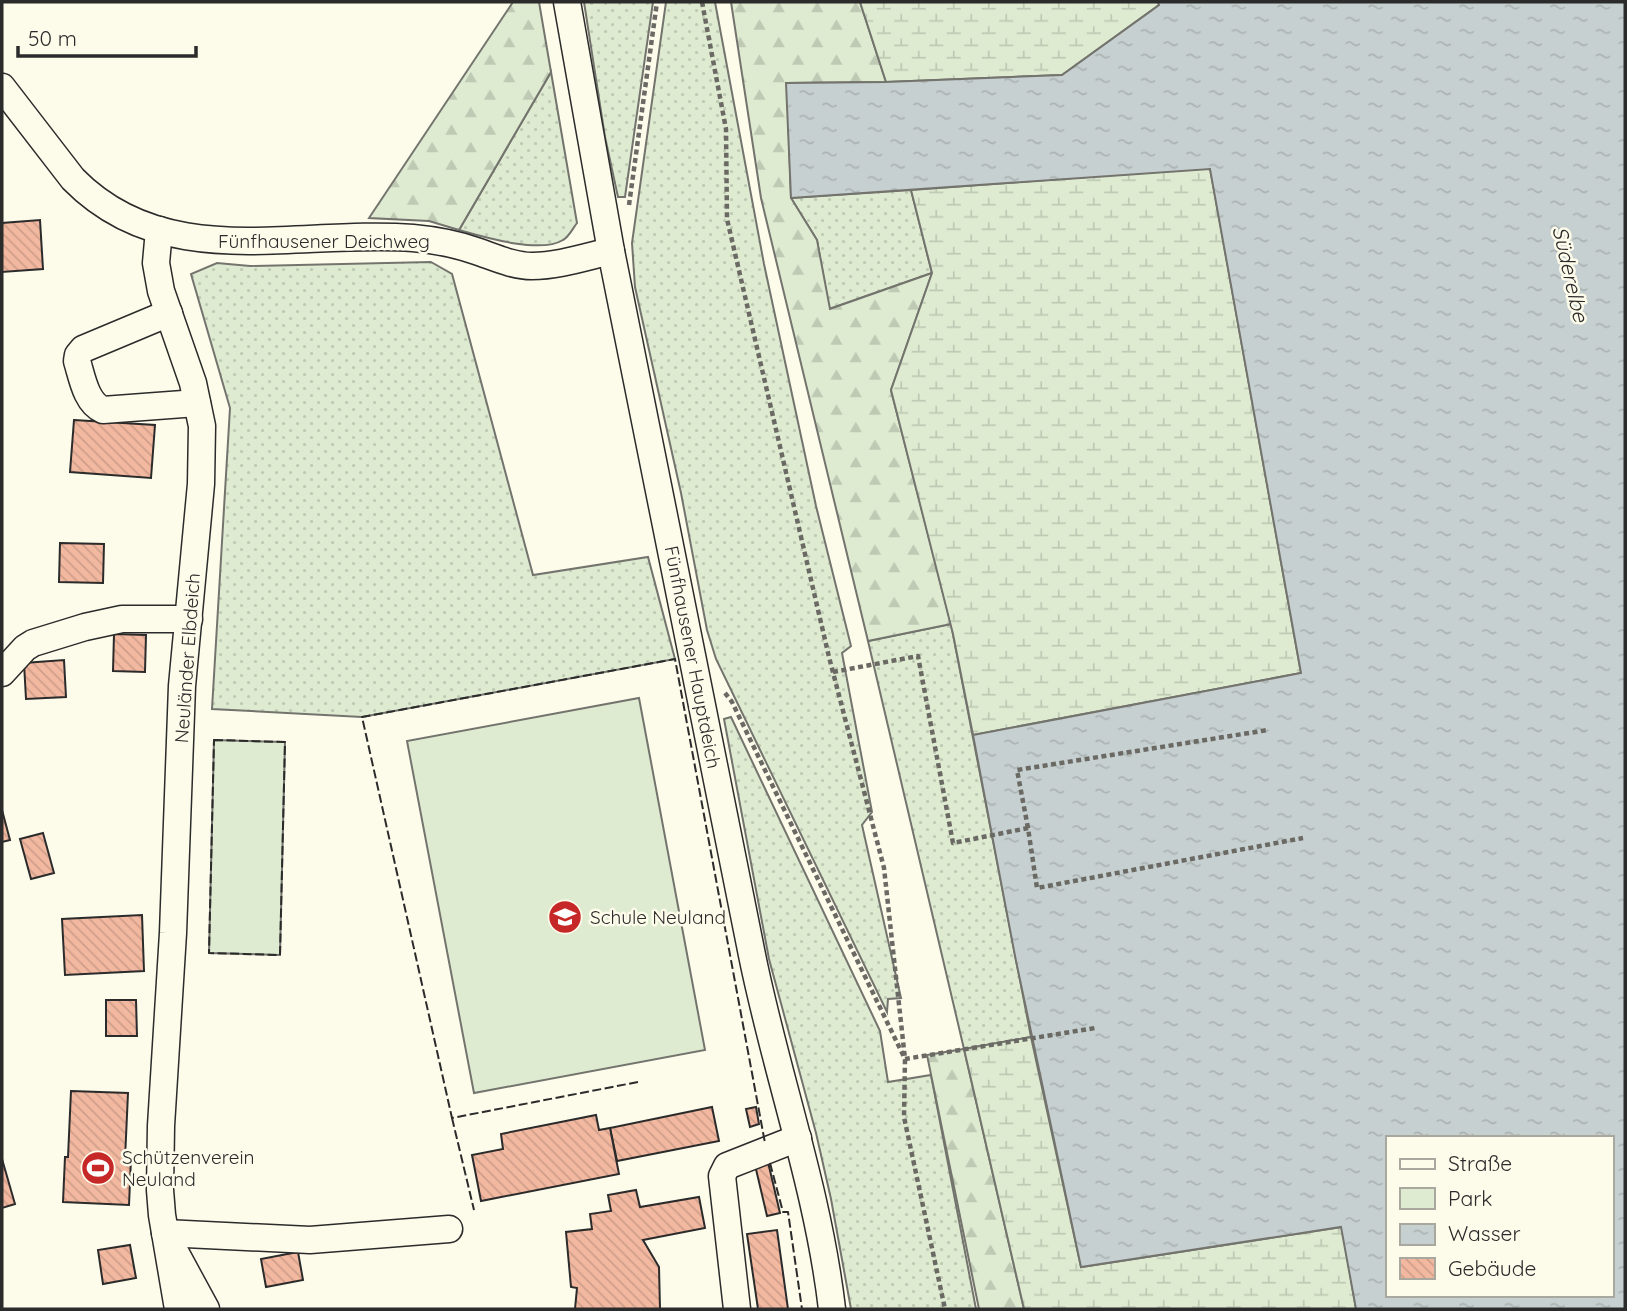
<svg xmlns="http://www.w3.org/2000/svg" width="1627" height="1311" font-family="Quicksand,sans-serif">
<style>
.grass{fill:url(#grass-dots);stroke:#74746e;stroke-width:2}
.forest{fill:url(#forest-firs);stroke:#74746e;stroke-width:2}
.wetland{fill:url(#wetland-marsh);stroke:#74746e;stroke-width:2}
.green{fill:#deebd1;stroke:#74746e;stroke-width:2}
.water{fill:url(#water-ripples);stroke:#74746e;stroke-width:2;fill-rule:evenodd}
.building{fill:url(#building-back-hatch);stroke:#2b2b2b;stroke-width:2}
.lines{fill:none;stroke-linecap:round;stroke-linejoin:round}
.minor-casing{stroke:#2b2b2b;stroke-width:29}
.path{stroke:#6a6964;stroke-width:4.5;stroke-dasharray:5 3.5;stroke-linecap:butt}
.minor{stroke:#fdfbea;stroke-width:26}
.fence{stroke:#2b2b2b;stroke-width:2;stroke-dasharray:9 3.5;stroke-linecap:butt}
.labels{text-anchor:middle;stroke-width:5;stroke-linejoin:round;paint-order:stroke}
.street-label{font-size:19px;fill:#2b2b2b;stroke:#fdfbea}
.poi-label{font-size:19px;fill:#2b2b2b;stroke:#fdfbea;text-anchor:start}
.water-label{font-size:21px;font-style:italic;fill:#2b2b2b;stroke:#fdfbea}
</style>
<defs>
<pattern id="grass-dots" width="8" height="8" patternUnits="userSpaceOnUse" patternTransform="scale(1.75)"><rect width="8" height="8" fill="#deebd1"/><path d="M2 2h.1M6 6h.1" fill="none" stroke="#bfcab4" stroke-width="1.8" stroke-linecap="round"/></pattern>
<pattern id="forest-firs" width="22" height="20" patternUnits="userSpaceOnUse" patternTransform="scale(1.75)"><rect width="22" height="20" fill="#deebd1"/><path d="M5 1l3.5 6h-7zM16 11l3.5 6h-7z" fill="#bfcab4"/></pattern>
<pattern id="wetland-marsh" width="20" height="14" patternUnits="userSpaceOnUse" patternTransform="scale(1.75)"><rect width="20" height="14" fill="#deebd1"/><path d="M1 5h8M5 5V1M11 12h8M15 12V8" fill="none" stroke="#bfcab4"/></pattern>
<pattern id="water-ripples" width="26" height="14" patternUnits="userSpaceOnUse" patternTransform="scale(1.75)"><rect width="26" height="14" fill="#c7d0d0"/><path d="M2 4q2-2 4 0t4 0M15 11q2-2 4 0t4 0" fill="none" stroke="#abb3b3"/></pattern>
<pattern id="building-back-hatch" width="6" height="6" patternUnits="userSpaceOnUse" patternTransform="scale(1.75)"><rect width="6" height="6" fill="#f2b8a0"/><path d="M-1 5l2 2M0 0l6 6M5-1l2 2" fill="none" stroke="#d09e8a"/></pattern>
</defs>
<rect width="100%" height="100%" fill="#fdfbea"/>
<g class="grass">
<polygon points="584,2 653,2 625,197 618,197 605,137"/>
<polygon points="666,2 715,2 764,264 816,506 851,646 842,653 872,812 862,825 901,998 888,999 887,1012 716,659 707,630 681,493 635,287 632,243"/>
<path d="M551,72L577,223C573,228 569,237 563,240C540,254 484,237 459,230Z"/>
<polygon points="911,190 932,273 829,309 817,240 791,198"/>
<polygon points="431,262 452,274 533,575 648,557 675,659 362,717 212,709 230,408 191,274 217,263 250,266"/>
<polygon points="951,624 1031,1037 964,1049 868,641"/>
<polygon points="731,717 880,1031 888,1082 931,1075 976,1309 851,1309 831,1199 816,1133 769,959 724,719"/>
</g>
<g class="forest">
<polygon points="513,2 539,2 551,72 459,230 429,221 369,218"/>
<polygon points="731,2 860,2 886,82 787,83 791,198 817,240 830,309 932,273 891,390 951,624 868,641 761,198"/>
<polygon points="964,1049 1024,1309 979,1309 927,1055"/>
</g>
<g class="wetland">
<polygon points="860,2 1158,2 1159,5 1062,75 886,82"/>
<polygon points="1210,168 1301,673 973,735 953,634 891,390 932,273 911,190"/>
<polygon points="1031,1037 1081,1267 1342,1227 1356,1309 1024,1309 964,1049"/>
</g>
<g class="green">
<polygon points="639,698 705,1050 474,1093 407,741"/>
<polygon points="214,740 285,742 280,955 209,953"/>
</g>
<path class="water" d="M1158,2H1625V1309H1356L1341,1227L1081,1267L1016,961L973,735L1301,673L1210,169L791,198L786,83L886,82L1062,75L1159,5ZM1387,1138H1611V1295H1387Z"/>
<g class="building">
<polygon points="40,220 43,269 2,272 2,223"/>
<polygon points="74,420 155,425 151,478 70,472"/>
<polygon points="60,543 104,544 103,583 59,582"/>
<polygon points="114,634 146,635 145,672 113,671"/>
<polygon points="64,660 66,697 26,699 24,663"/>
<polygon points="2,810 10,840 2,842"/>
<polygon points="43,833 54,873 31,879 20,839"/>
<polygon points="142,915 144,971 65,975 62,919"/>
<polygon points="106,1000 136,1000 137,1036 106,1036"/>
<polygon points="71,1091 128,1093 125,1159 131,1159 129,1205 63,1202 65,1157 68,1157"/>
<polygon points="712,1107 719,1141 617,1161 610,1128"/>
<polygon points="756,1107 759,1124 750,1127 746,1109"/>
<polygon points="596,1115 599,1130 610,1128 619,1174 481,1201 472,1155 503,1149 501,1134"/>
<polygon points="2,1159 15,1204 2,1208"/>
<polygon points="768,1162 780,1213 767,1216 755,1165"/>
<polygon points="636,1190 640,1207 699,1197 705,1228 643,1240 659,1267 660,1309 575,1309 577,1288 571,1287 566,1232 592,1229 590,1214 611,1211 608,1195"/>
<polygon points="777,1230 788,1309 758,1309 747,1234"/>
<polygon points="130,1245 136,1278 103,1284 98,1250"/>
<polygon points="298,1252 303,1280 266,1287 261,1259"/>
</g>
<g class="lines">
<g class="minor-casing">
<g id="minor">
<path d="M567,2L611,251L752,955C776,1074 818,1188 832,1309"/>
<path d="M2,87L73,179C166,274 297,229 413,238C435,240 456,244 476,251C494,257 513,266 532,266C558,266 585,257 611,251"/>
<polyline points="159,230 156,263 161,291 193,383 202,426 201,484 182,686 173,933 161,1126 160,1190 162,1215 178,1309"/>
<path d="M169,313L83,349L78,355L77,361C82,377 86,403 103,410L197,403"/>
<polyline points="2,673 25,648 33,643 85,627 122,619 189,619"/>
<polyline points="165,1233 310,1240 449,1229"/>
<polyline points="174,1250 206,1309"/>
<polyline points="737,1309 722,1176 727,1166 798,1138"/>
</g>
</g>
<g class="path">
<polyline points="702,2 726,129 727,219 829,657 884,868 905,1059 904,1117 945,1309"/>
<polyline points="629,205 657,2"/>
<polyline points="833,672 918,656 953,843 1028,828 1037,888 1303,838"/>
<polyline points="725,693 732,702 905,1059 1095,1028"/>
<polyline points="1028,828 1017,770 1268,730"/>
</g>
<use href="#minor" class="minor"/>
<g class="fence">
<polygon points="214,740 285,742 280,955 209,953"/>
<polyline points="638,1082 452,1118 362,717 675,659 765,1143"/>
<polyline points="452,1118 474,1210"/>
<polyline points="770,1163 783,1212 788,1212 802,1309"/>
</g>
</g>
<defs>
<g id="school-disc" transform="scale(1.75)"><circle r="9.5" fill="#c62828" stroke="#fdfbea"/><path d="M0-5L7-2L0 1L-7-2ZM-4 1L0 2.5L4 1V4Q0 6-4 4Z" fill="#fff"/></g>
<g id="stadium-disc" transform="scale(1.75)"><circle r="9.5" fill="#c62828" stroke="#fdfbea"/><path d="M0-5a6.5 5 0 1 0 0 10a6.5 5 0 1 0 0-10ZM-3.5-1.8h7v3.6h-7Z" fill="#fff"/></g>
</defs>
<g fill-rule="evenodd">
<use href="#school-disc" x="565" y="917"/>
<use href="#stadium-disc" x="98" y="1168"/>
</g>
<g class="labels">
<g class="street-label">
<text x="324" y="248">Fünfhausener Deichweg</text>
<text transform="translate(693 657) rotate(79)" y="7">Fünfhausener Hauptdeich</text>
<text transform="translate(187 658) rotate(-86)" y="7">Neuländer Elbdeich</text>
</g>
<g class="poi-label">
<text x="590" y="924">Schule Neuland</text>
<text x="122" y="1164">Schützenverein<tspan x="122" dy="22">Neuland</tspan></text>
</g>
<g class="water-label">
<text transform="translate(1570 274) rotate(77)" y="7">Süderelbe</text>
</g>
</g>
<rect width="1627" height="1311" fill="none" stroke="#2b2b2b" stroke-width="7"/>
<rect x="1386" y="1136" width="228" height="161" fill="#fdfbea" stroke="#a9a89e" stroke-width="2"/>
<rect x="1400" y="1159" width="35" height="10" fill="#fdfbea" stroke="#a9a89e" stroke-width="2"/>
<text x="1448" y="1171" font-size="21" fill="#2b2b2b">Straße</text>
<rect x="1400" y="1188" width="35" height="21" fill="#deebd1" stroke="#a9a89e" stroke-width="2"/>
<text x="1448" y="1206" font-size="21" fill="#2b2b2b">Park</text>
<rect x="1400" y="1224" width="35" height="21" fill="url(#water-ripples)" stroke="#a9a89e" stroke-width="2"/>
<text x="1448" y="1241" font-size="21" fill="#2b2b2b">Wasser</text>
<rect x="1400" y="1258" width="35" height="21" fill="url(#building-back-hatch)" stroke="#a9a89e" stroke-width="2"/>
<text x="1448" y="1276" font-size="21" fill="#2b2b2b">Gebäude</text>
<path d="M18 46v10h178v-10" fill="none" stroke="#2b2b2b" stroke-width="3.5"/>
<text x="28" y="46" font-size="21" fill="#2b2b2b" stroke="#fdfbea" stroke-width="5" paint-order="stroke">50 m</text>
</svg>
